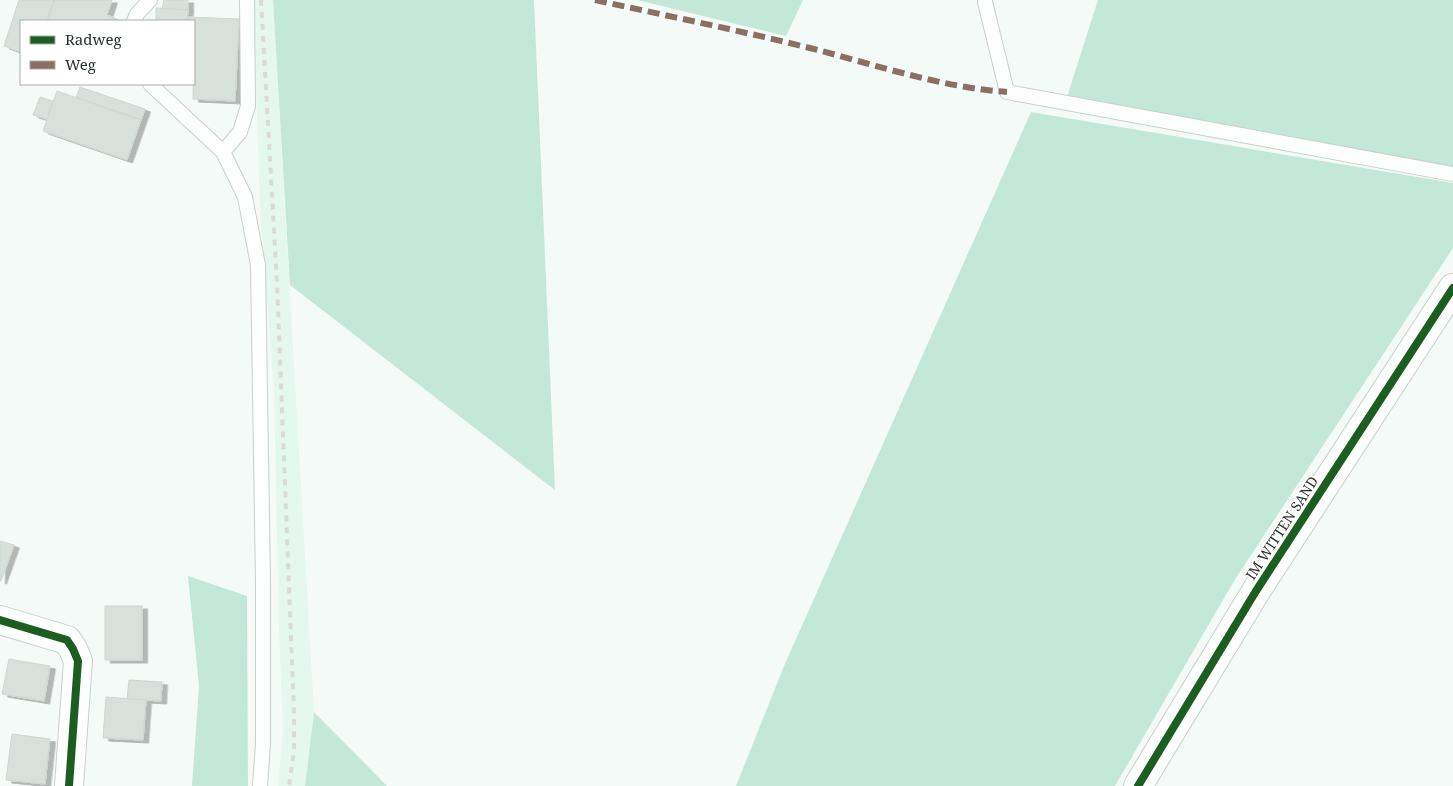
<svg xmlns="http://www.w3.org/2000/svg" width="1453" height="786" font-family="'Noto Serif',serif">
<style>
.built{fill:#e4f8ef}
.green{fill:#c3e8d9}
.building{fill:#d8e0dc;stroke:#ced6d2;filter:url(#shadow)}
.lines{fill:none;stroke-linecap:round;stroke-linejoin:round}
.lane-casing{stroke:#c9d0cd;stroke-width:16}
.street-casing{stroke:#c9d0cd;stroke-width:30}
.lane{stroke:#fdfefe;stroke-width:14}
.street{stroke:#fdfefe;stroke-width:28}
.rail{stroke:#d9dbda;stroke-width:4;stroke-dasharray:6 6;stroke-linecap:butt}
.quiet{stroke:#8d6e63;stroke-width:6;stroke-dasharray:12 6;stroke-linecap:butt}
.cycleway-casing{stroke:#fff;stroke-width:11}
.cycleway{stroke:#1b5e20;stroke-width:8}
.labels{text-anchor:middle;stroke-width:4;stroke-linejoin:round;paint-order:stroke}
.street-label{font-size:14px;fill:#28312e;stroke:#fff}
</style>
<defs>
<filter id="shadow"><feDropShadow dx="5.5" dy="3" stdDeviation="0" flood-color="#0004"/></filter>
</defs>
<rect width="100%" height="100%" fill="#f4faf7"/>
<polygon class="built" points="253,0 273,0 314,712 305,786 278,786 283,731 279,629 274,391 260,206"/>
<g class="green">
<polygon points="273,0 534,0 555,490 290,285"/>
<polygon points="637,0 803,0 786,36"/>
<polygon points="1098,0 1453,0 1453,169 1066,100"/>
<polygon points="1031,112 1453,183 1453,248 1234,581 1115,786 736,786 784,666"/>
<polygon points="188,576 247,596 248,786 192,786 199,686"/>
<polygon points="314,712 387,786 305,786"/>
</g>
<g class="building">
<polygon points="19,0 54,0 47,21 21,21 21,52 4,46"/>
<polygon points="54,0 112,0 107,15 115,18 114,21 47,21"/>
<polygon points="164,0 188,0 188,10 162,9"/>
<polygon points="156,8 188,10 187,21 156,21"/>
<polygon points="187,17 239,19 235,101 193,99 194,21 187,21"/>
<polygon points="80,87 145,109 141,120 76,98"/>
<polygon points="57,91 141,120 127,160 43,131"/>
<polygon points="40,97 53,101 47,119 33,115"/>
<polygon points="0,541 14,545 1,581 0,581"/>
<rect x="105" y="606" width="37" height="54"/>
<polygon points="9,659 50,666 44,701 2,694"/>
<polygon points="129,680 162,682 161,701 127,699"/>
<polygon points="106,697 146,700 143,740 103,738"/>
<polygon points="12,734 50,739 45,784 6,780"/>
</g>
<g class="lines">
<g class="lane-casing">
<g id="lane">
<polyline points="985,2 1007,92 1453,174"/>
<polyline points="134,21 137,14 150,0"/>
<polyline points="150,84 223,152 245,197 258,265 263,583 263,743 260,786"/>
<polyline points="223,152 240,132 248,106 247,0"/>
</g>
</g>
<g class="street-casing">
<g id="street">
<polyline points="0,620 67,640 73,649 78,661 69,786"/>
<polyline points="1138,786 1256,591 1453,288"/>
</g>
</g>
<use href="#lane" class="lane"/>
<use href="#street" class="street"/>
<polyline class="rail" points="261,0 277,283 294,713 294,751 289,786"/>
<path class="quiet" d="M595,0C668,16 742,31 814,49C875,65 945,88 1007,92"/>
<g class="cycleway-casing">
<g id="cycleway">
<polyline points="0,620 67,640 73,649 78,661 69,786"/>
<polyline points="1138,786 1256,591 1453,288"/>
</g>
</g>
<use href="#cycleway" class="cycleway"/>
</g>
<g class="labels">
<g class="street-label">
<text transform="translate(1282 528) rotate(-57)" y="5">IM WITTEN SAND</text>
</g>
</g>
<rect x="20" y="20" width="175" height="65" fill="#ffffff" stroke="#a9adab"/>
<rect x="30" y="36" width="25" height="8" fill="#1b5e20" stroke="#a9adab"/>
<text x="65" y="45" font-size="15" fill="#28312e">Radweg</text>
<rect x="30" y="61" width="25" height="8" fill="#8d6e63" stroke="#a9adab"/>
<text x="65" y="70" font-size="15" fill="#28312e">Weg</text>
</svg>
